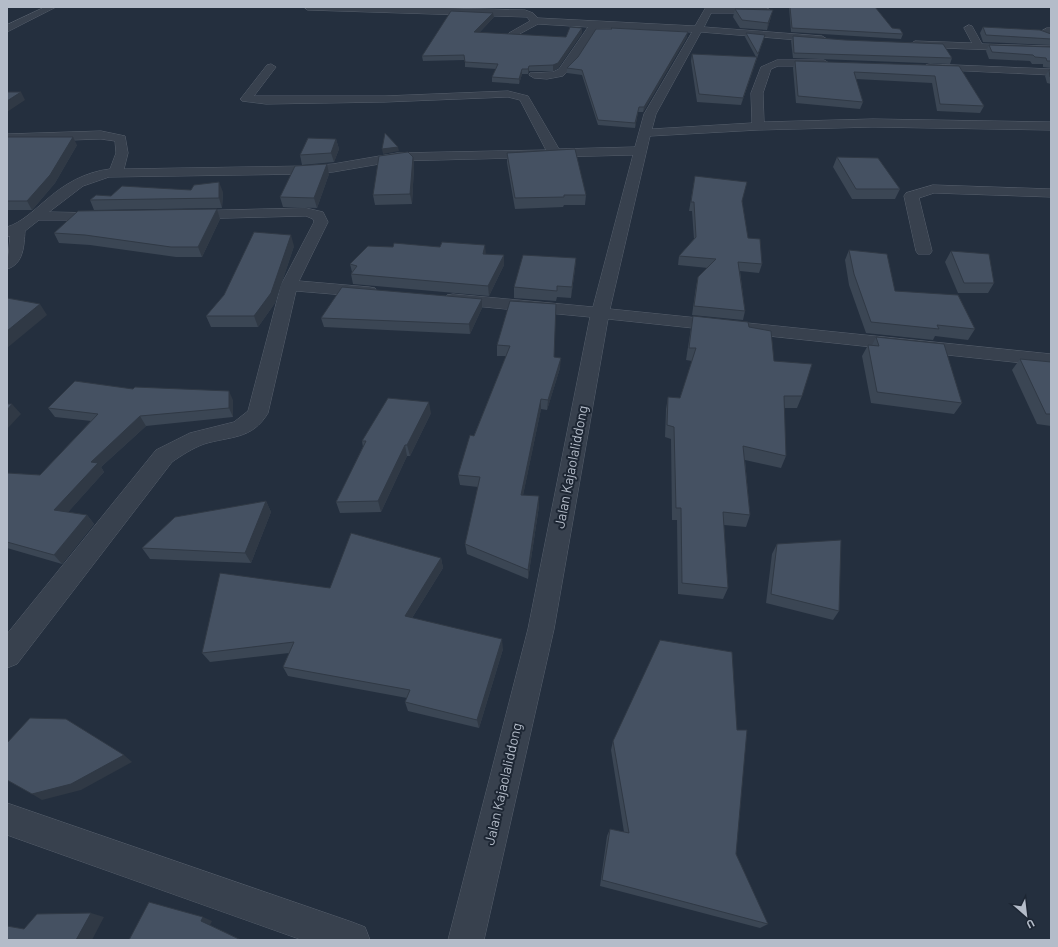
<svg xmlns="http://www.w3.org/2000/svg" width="1058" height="947" font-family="Barlow,sans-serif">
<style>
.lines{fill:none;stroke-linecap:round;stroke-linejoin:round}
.minor-casing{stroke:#565f6c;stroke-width:1}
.minor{fill:#38414e;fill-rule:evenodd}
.wall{fill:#3b4654}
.shaded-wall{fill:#303945}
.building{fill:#455162;stroke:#303945}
.labels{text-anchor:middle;stroke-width:4;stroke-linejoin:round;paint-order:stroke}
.street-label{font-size:14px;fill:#b4bcc9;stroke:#1d2633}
</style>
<rect width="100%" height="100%" fill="#242f3e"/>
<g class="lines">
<g class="minor-casing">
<g id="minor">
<polygon points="45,7 56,7 7,32 7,25"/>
<path d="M304,7H402L525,10L533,13L538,18L695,26L706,7L766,8L769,9V13H711L704,27L822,36L827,39L822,42L701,32L656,114L652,129L752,123L751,93L761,67L777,60H824L829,63L824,66H778L771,69L763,93L764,122L873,119L1051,122V130L873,127L758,130L650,136L610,309L1051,354V366L608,319L554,629L484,940H448L528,629L590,317L453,304L447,303L445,299L447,295L453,294L593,307L633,155L397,161L333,172L307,174L109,177L83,186L49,212L101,213L106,214L108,217L106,220H39L25,231C24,245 24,264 7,269L10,236L7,237V227C21,223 34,210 45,201C64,184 85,172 110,169L116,153L115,141L101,139L7,142V134L101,131L125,136L128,153L124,169L307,166L333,164L397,153L546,150L520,100L508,97L385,102L266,104L242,101L240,99L242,97L267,65L271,64L276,67L254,96H385L508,91L528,96L559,149L635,147L644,114L692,32L597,28L576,61L563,76L547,79L534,78L529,75L530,73L553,72L559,69L588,27L538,24L512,38L507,35L509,33L530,21L527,17L308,10Z"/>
<polygon points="969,25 972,26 982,44 1051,46 1051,52 915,47 910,44 915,41 972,43 964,28"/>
<polygon points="1047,28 1051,28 1051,40 1048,39 1042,31"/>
<polygon points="930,64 1051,69 1051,75 926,69 925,67 926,65"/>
<polygon points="933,185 1051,189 1051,197 934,193 919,198 932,251 930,254 918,254 916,251 904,196 906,193"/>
<path d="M306,208L323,212L328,222L299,281L369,287L375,288L377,292L375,296L369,297L296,291L268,413C252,440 230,436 204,444C193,448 182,455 172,462L17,664L7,668V634L156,450L190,433L234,422L248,411L281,285L314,222L313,219L306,216L189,219L184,218L182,215L184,212L189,211Z"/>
<polygon points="7,803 352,922 365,927 370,940 302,940 7,835"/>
</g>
</g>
<use href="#minor" class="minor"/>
</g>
<g class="wall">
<polygon points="789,7 875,7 892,28 903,34 901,39 791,32"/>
<polygon points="735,9 771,17 767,30 740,28 733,17"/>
<polygon points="493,13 494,17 479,33 566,37 582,33 558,68 553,71 529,71 528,74 522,74 519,84 492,82 492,77 496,69 465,67 465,60 423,61 422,56"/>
<polygon points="983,27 1051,34 1051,45 983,42 980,33"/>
<polygon points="611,28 687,37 643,112 638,112 635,128 598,125 582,75 567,73 567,68 611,29"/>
<polygon points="746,33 765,35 741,105 697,102 691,61 692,54 756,57 745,37"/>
<polygon points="793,36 952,58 950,64 793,58 791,41"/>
<polygon points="989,45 1051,47 1051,68 1043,67 1043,64 1032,64 1030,61 989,59 986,51"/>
<polygon points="795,61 959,66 984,106 980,113 937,111 932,83 856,79 863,102 860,109 796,103 793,68"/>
<polygon points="1049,70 1051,70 1051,84 1047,83 1045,76"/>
<polygon points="7,137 77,145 55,183 32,210 7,210"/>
<polygon points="336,139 339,149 334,162 302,165 300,155"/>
<polygon points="507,153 586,195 585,205 564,205 563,207 515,209 507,163"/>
<polygon points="413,157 414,167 412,204 375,205 373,195"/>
<polygon points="837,157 900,189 895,199 852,199 833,167"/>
<polygon points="329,174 317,208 283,207 280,197"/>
<polygon points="695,176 742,201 748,238 762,264 759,273 740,271 745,311 743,320 692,315 696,287 698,277 708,268 678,265 679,256 694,239 692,211 689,211"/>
<polygon points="223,192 222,208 94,210 90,200 111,196"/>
<polygon points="217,209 220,219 202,257 176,257 90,245 59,243 54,233"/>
<polygon points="294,246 275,303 258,327 211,327 206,316"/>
<polygon points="849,250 895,291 975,329 968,340 935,336 933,340 866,333 849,285 845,260"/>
<polygon points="951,251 994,283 988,293 958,293 945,262"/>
<polygon points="486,254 504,255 504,265 489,296 353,284 351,274 352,272 350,264"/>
<polygon points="576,258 575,269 571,298 557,297 556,301 514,298 514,287"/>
<polygon points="510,301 554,357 560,368 547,410 541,409 523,495 539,496 539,506 528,579 467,554 465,544 478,487 460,485 458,475 506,356 497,356 497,345"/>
<polygon points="482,308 470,334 324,327 321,318"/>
<polygon points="693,316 749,327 774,361 802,396 797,408 784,408 786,456 781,468 745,460 750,515 746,527 724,525 728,588 723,599 678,594 677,520 672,520 671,439 665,437 666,409 668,397 680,398 692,361 686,360 691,328"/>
<polygon points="876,337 962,403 954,414 871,403 862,356 868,345 872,345"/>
<polygon points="1020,359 1051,362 1051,426 1037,424 1012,370"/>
<polygon points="133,389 233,400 233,417 146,426 101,467 104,472 68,512 87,515 94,524 62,564 7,548 7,473 40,475 91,421 55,417 48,408"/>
<polygon points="431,413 410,456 407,456 381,512 340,513 336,502 363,447 362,441"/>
<polygon points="266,501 271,512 251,563 150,559 142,548"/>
<polygon points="777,544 839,611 833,620 766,603 772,554"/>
<polygon points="441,558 443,568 412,618 503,649 479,728 408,711 405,702 407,698 288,676 283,667 289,653 210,662 202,653 330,588"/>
<polygon points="737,730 736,854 768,924 760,928 600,886 607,836 610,829 624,832 611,750 613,741"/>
</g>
<g class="shaded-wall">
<polygon points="773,10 771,17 767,30 768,23"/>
<polygon points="493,13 494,17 475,37 474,32"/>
<polygon points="582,28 582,33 558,68 553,71 553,65"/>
<polygon points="688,32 687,37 643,112 644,107"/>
<polygon points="757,57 755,64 741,105 743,98"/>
<polygon points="529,66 529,71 528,74 528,69"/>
<polygon points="522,69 522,74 519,84 519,79"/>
<polygon points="21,92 25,100 7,112 7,101"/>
<polygon points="639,107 638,112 635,128 635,123"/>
<polygon points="73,137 77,145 55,183 32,210 27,201"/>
<polygon points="336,139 339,149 334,162 331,153"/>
<polygon points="398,147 399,151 383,154 382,149"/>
<polygon points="413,157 414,167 412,204 410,194"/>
<polygon points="327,164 329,174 317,208 314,198"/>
<polygon points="219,182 223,192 222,208 219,198"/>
<polygon points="217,209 220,219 202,257 198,247"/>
<polygon points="291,235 294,246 275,303 258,327 254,316"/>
<polygon points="485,245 486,255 483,254"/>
<polygon points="504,255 504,265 489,296 488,286"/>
<polygon points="576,258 575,269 571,298 572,287"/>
<polygon points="482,299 482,308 470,334 469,324"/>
<polygon points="40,304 47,315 7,348 7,331"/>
<polygon points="561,358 560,368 547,410 548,400"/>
<polygon points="229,391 233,400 233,417 229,408"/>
<polygon points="541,399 541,409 521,505 521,495"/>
<polygon points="429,402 431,413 410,456 407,445"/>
<polygon points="12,404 21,414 7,429 7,410"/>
<polygon points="140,416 146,426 101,467 104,472 62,519 54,510 91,462"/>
<polygon points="405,445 407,456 381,512 378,501"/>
<polygon points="539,496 539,506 528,579 528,570"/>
<polygon points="266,501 271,512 251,563 245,553"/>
<polygon points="87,515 94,524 62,564 54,555"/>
<polygon points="441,558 443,568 407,626 405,616"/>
<polygon points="502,639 503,649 479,728 477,720"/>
<polygon points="124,755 132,762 81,790 42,800 32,794"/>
<polygon points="91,913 104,917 92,940 76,940"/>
<polygon points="203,917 212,921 210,925 242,940 241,940 201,921"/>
</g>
<g class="building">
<polygon points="790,7 875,7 892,28 900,29 903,34 792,28"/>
<polygon points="735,9 773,10 768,23 742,20"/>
<polygon points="451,11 493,13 474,32 566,37 570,27 582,28 558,63 553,65 529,66 528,69 522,69 519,79 492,77 498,64 465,62 464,55 422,56"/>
<polygon points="983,27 1040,30 1051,34 1051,39 986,35"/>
<polygon points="611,28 688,32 644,107 639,107 635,123 598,120 582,70 567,68 578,57 596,29 612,29"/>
<polygon points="746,33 765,35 758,54"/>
<polygon points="793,36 845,40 943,44 952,58 794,53"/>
<polygon points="989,45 1051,47 1051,61 1047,61 1046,58 1035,57 1033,55 992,52"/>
<polygon points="692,54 757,57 743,98 699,94"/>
<polygon points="795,61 959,66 984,106 940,104 935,76 854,72 863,102 798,96"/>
<polygon points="1049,70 1051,70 1051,77 1050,77"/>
<polygon points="7,92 21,92 7,101"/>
<polygon points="385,133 398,147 382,149"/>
<polygon points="7,137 73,137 50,175 27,201 7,201"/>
<polygon points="308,138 336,139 331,153 300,155"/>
<polygon points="575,149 586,195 564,195 564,197 515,198 507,153"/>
<polygon points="408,152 413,157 410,194 373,195 379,156"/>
<polygon points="837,157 878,158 900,189 856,189"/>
<polygon points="327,164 314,198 280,197 295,166"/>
<polygon points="695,176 747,182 742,201 748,238 760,239 762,264 738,262 745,311 694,306 698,277 716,259 679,256 696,237 694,202 691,202"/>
<polygon points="219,182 219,198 90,200 96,195 111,196 122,186 191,190 194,185"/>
<polygon points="217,209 198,247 171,247 85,235 54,233 78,211"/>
<polygon points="254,232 291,235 271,293 254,316 206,316 224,295"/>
<polygon points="442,242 485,245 483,254 504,255 488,286 351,274 357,266 350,264 368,246 393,247 394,243 440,247"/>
<polygon points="849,250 887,254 895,291 958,295 975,329 937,325 939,329 871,322 854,274"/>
<polygon points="951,251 989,254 994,283 964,283"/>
<polygon points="523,255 576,258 572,287 557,286 557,291 514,287"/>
<polygon points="342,287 482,299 469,324 321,318"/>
<polygon points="7,298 40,304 7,331"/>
<polygon points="510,301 556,304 554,357 561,358 548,400 541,399 521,495 539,496 528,570 465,544 480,477 458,475 470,435 474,436 510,346 497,345"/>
<polygon points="693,316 748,322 749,327 771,331 774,361 812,364 802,396 784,396 786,456 743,446 750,515 723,512 728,588 682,583 681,508 676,508 674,427 667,425 668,397 680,398 696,348 689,348"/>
<polygon points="876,337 944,344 962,403 877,392 868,345 879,346"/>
<polygon points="1020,359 1051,362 1051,414 1046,414"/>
<polygon points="75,381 133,389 135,387 229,391 229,408 140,416 91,462 98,463 54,510 87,515 54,555 7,542 7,473 40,475 98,414 48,408"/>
<polygon points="388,398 429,402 407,445 405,445 378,501 336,502 366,441 362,441"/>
<polygon points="7,404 12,404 7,410"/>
<polygon points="266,501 245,553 142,548 175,517"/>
<polygon points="351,533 441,558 405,616 502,639 477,720 405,702 410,690 283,667 294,642 202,653 220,573 330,588"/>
<polygon points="841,540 839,611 771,594 777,544"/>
<polygon points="660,640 732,652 737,730 747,730 736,854 768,924 602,880 610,829 629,833 613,741"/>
<polygon points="30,718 66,719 124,755 71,784 32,794 7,780 7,743"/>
<polygon points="149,902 203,917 201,921 241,940 129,940"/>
<polygon points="91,913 76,940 7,940 7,926 24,929 37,914"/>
</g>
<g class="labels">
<g class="street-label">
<text transform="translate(571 467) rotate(-79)" y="5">Jalan Kajaolaliddong</text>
<text transform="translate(503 784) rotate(-77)" y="5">Jalan Kajaolaliddong</text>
</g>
</g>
<rect width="1058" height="947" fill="none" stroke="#b4bcc9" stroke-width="16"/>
<g transform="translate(1026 915) rotate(152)" stroke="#1d2633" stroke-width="3" paint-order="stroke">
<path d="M0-3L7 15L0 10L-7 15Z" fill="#b4bcc9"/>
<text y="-6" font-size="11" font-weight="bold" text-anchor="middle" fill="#b4bcc9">U</text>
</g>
</svg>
